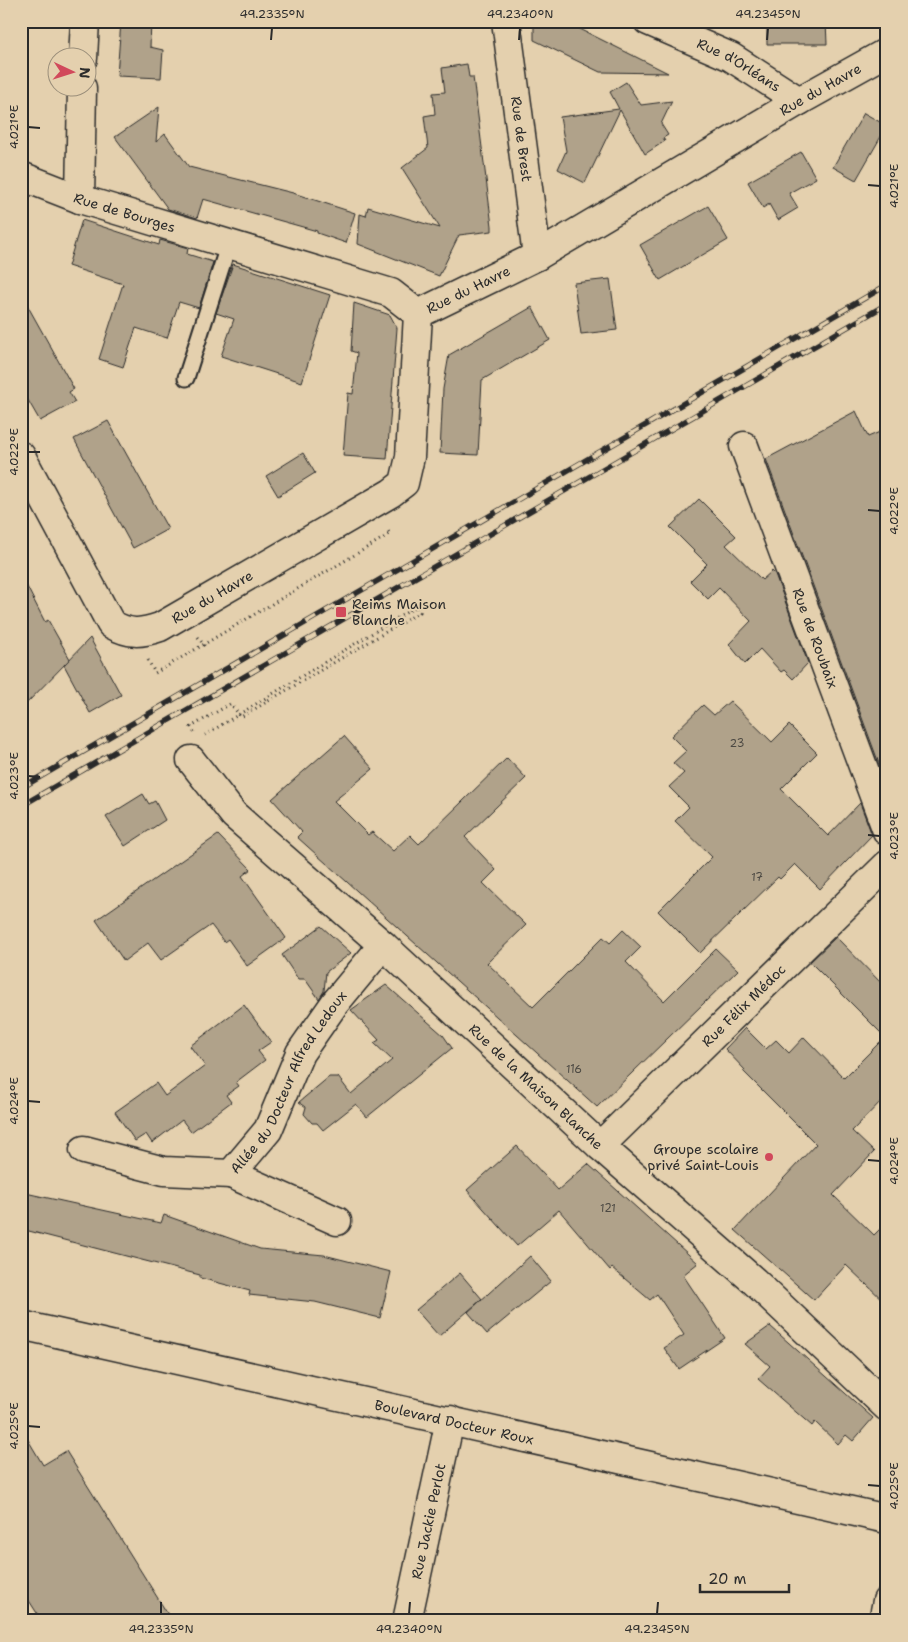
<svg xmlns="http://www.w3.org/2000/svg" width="908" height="1642" font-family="'Shantell Sans',sans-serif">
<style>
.building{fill:#b0a28a;stroke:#2b2b2b}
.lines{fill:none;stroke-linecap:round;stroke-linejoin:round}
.lane-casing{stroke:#2b2b2b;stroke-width:19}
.street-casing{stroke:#2b2b2b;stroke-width:31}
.path{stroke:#2b2b2b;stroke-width:3;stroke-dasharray:1 4;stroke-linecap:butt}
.lane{stroke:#e4d0ae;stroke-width:15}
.street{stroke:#e4d0ae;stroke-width:28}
.rail-casing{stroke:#2b2b2b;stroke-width:5.5}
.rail{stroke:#e4d0ae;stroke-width:4;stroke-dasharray:11;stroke-linecap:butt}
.ticks{fill:none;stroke:#2b2b2b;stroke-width:2}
.poi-dot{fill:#d1495b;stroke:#e4d0ae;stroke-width:2}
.labels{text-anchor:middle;stroke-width:4;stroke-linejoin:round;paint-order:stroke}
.number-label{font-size:11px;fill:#4c4943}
.street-label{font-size:14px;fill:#2b2b2b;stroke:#e4d0ae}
.poi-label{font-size:14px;fill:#2b2b2b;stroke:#e4d0ae;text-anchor:start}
.neatline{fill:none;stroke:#2b2b2b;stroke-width:2}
.ticks-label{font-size:12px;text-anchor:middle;fill:#2b2b2b}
</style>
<rect width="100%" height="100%" fill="#e4d0ae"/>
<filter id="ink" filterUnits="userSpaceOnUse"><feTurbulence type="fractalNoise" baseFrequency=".02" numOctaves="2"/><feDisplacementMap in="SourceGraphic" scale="10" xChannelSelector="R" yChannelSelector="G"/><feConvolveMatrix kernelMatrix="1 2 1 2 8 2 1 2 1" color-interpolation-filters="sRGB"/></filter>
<g filter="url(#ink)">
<g class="building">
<polygon points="121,21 151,21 150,47 163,50 161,78 117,76"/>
<polygon points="534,21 564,21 668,73 600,72 534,40"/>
<polygon points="767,21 826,21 827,44 767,44"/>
<polygon points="467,64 469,77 473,77 492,226 492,231 459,235 439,276 358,244 360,214 366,216 368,207 440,228 402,168 428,148 424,116 435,114 433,93 445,92 442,68"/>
<polygon points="626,82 641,105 672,101 661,124 668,135 663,138 665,141 645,154 620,110 585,183 558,169 566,151 560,117 619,109 610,92"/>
<polygon points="159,107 156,142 165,134 189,167 293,193 355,213 346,243 317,233 317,231 203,199 197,218 168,209 115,137"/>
<polygon points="864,113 887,126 856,180 833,167"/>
<polygon points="801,152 816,178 789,193 798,208 778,220 769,204 763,208 748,182"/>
<polygon points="708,206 728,240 660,280 640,245"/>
<polygon points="82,220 159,245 160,240 188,248 187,254 213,262 199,308 179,302 167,338 136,328 123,367 99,359 123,284 68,266"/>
<polygon points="233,264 330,295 302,382 221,356 234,319 216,313"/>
<polygon points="610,279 617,330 581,334 574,283"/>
<polygon points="21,294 74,389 69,392 75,402 40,421 21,388"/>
<polygon points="354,303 390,315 397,328 387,459 343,456 348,393 353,394 357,353 351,351"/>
<polygon points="532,307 550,340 482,380 478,455 440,453 443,389 449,355"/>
<polygon points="856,411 868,437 887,429 887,785 766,459"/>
<polygon points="108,421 168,529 133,548 74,439"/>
<polygon points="303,453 315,473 278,496 266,476"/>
<polygon points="699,499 736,536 726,545 762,580 772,571 775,574 808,663 793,679 784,670 781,672 760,649 745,664 729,644 751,621 719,588 708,599 690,581 707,564 670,527"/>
<polygon points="21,575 45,622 48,620 70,659 21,709"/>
<polygon points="90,638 121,695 90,713 64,665"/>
<polygon points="730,701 772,742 789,725 817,753 781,789 828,836 860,803 872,835 820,889 795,864 780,879 778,877 700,953 658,911 712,857 675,821 689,807 669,787 684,773 673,763 686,751 671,736 703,705 714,715"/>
<polygon points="344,736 373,769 334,801 368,835 372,832 393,851 410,835 419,844 507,758 526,778 465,837 496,870 483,883 526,925 487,963 533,1007 603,937 610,943 623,930 641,947 626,962 664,1001 716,949 738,970 597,1107 297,837 302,832 272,799"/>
<polygon points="143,794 149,804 155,801 165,820 125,846 106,817"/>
<polygon points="218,835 251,869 242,876 286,938 247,966 228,939 224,942 211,925 161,960 148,943 124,961 96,920"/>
<polygon points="321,926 351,953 326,972 324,991 319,999 305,979 298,979 282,955"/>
<polygon points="836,937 887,989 887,1095 852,1131 874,1152 833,1195 874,1235 887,1222 887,1304 846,1265 814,1300 735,1230 816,1144 743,1071 745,1070 725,1049 745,1028 766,1049 776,1040 789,1053 804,1037 844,1078 885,1037 810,962"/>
<polygon points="386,985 443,1035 452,1048 367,1117 356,1104 323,1130 317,1123 312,1123 304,1114 306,1107 299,1102 329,1077 338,1077 351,1094 392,1060 374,1043 379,1040 351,1010"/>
<polygon points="244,1005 271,1042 258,1051 265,1060 236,1082 239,1086 226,1095 231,1102 191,1132 182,1120 152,1143 146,1134 135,1141 115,1112 156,1083 165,1096 205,1066 190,1046"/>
<polygon points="517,1146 558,1190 588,1164 698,1263 683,1275 725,1338 679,1369 664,1348 684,1335 657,1294 650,1300 612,1268 610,1270 559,1210 517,1246 467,1190"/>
<polygon points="21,1192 161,1223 164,1215 260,1249 324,1255 391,1272 380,1318 315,1302 249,1295 250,1291 200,1278 200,1275 21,1229"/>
<polygon points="530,1256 551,1281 487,1334 468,1312"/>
<polygon points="460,1273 482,1299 439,1336 416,1310"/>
<polygon points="770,1326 873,1418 853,1441 846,1435 838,1444 815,1422 812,1426 758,1379 770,1366 745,1344"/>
<polygon points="21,1428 43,1465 66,1451 172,1621 42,1621 21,1588"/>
</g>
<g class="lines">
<g class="lane-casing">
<polyline id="lane" points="186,378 229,243"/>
</g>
<g class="street-casing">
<g id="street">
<path id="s1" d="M506,21L537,256"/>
<path id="s2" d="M648,21L731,57L799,101"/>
<polyline points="83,58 85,21"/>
<path id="s3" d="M21,176L80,199L391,293L418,314"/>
<polyline points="80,199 82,88"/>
<path id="s4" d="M418,314L537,256L799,101L887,52"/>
<path id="s5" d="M744,446L887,831"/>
<path id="s6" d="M21,456L111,624C129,634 140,634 160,627L391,493L404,483L410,457L418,314"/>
<path id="s7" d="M191,760L234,815L383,945L600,1146L754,1281L887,1407"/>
<path id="s8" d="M600,1146L887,865"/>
<path id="s9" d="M84,1150L164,1171L231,1174L268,1130L300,1053L335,1003L383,945"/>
<polyline points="231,1174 337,1221"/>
<path id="s10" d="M21,1325L887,1519"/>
<path id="s11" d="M407,1621L450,1420"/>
<polyline points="883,1621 887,1601"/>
</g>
</g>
<g class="path">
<polyline points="198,637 206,648"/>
<polyline points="148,660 155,673 169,665 390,534 387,529"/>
<path d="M194,732L191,727L230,704C234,708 237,712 241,717L420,612L417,606L205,735"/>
</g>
<use href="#lane" class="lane"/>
<use href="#street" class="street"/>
<g class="rail-casing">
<g id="rail">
<polyline points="21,788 887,285"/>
<polyline points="21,806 887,304"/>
</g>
</g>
<use href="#rail" class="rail"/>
</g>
</g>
<path class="ticks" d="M271,40L272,28M519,40L520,28M767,40L768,28M28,127L40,128M868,185L880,186M28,452H40M868,510L880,511M28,776L40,777M868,835L880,836M28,1101L40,1102M868,1160L880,1161M28,1426L40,1427M868,1485L880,1486M161,1614V1602M409,1614L410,1602M657,1614L658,1602"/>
<g class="poi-dot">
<rect x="335" y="606" width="12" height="12" rx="2.5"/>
<circle cx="769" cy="1157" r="5"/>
</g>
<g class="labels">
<g class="number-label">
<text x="737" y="747">23</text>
<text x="757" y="881">17</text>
<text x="574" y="1073">116</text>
<text x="608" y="1212">121</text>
</g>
<g class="street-label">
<text dy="5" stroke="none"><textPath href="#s2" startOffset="101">Rue d'Orléans</textPath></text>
<text dy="5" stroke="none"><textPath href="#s4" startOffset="461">Rue du Havre</textPath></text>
<text dy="5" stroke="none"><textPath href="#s1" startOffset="119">Rue de Brest</textPath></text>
<text dy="5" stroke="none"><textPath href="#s3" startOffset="110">Rue de Bourges</textPath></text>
<text dy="5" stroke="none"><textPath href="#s4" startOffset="56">Rue du Havre</textPath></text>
<text dy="5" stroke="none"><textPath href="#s6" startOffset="302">Rue du Havre</textPath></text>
<text dy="5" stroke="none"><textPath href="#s5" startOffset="205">Rue de Roubaix</textPath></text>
<text dy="5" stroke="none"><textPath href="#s8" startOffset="201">Rue Félix Médoc</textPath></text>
<text dy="5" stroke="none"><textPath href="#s9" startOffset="259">Allée du Docteur Alfred Ledoux</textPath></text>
<text dy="5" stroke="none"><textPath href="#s7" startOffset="476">Rue de la Maison Blanche</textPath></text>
<text dy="5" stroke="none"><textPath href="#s10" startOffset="444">Boulevard Docteur Roux</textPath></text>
<text dy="5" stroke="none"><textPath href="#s11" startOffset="102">Rue Jackie Perlot</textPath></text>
</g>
<g class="poi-label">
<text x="352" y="609">Reims Maison<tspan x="352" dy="16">Blanche</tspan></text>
<text x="759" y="1154" text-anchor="end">Groupe scolaire<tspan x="759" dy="16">privé Saint-Louis</tspan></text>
</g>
</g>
<rect width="908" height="1642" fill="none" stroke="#e4d0ae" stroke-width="55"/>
<g transform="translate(72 72) rotate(94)"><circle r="24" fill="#e4d0ae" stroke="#9a8e7a"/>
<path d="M0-4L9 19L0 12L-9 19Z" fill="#d1495b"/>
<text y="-8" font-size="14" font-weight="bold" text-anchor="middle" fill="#2b2b2b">N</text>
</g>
<path d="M700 1584v8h89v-8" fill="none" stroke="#2b2b2b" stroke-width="2.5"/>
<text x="708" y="1584" font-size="15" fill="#2b2b2b" stroke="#e4d0ae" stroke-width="4" paint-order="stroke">20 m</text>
<rect x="28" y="28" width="852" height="1586" class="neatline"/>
<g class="ticks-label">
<text x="272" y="18">49.2335°N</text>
<text x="520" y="18">49.2340°N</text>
<text x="768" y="18">49.2345°N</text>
<text transform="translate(14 127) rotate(-90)" y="4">4.021°E</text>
<text transform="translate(894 186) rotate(-90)" y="4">4.021°E</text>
<text transform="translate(14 452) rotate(-90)" y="4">4.022°E</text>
<text transform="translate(894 511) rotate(-90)" y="4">4.022°E</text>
<text transform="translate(14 776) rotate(-90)" y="4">4.023°E</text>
<text transform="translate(894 836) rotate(-90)" y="4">4.023°E</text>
<text transform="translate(14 1101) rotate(-90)" y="4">4.024°E</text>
<text transform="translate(894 1161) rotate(-90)" y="4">4.024°E</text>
<text transform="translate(14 1426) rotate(-90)" y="4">4.025°E</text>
<text transform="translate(894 1486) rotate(-90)" y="4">4.025°E</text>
<text x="161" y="1633">49.2335°N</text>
<text x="409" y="1633">49.2340°N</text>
<text x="657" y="1633">49.2345°N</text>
</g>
</svg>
